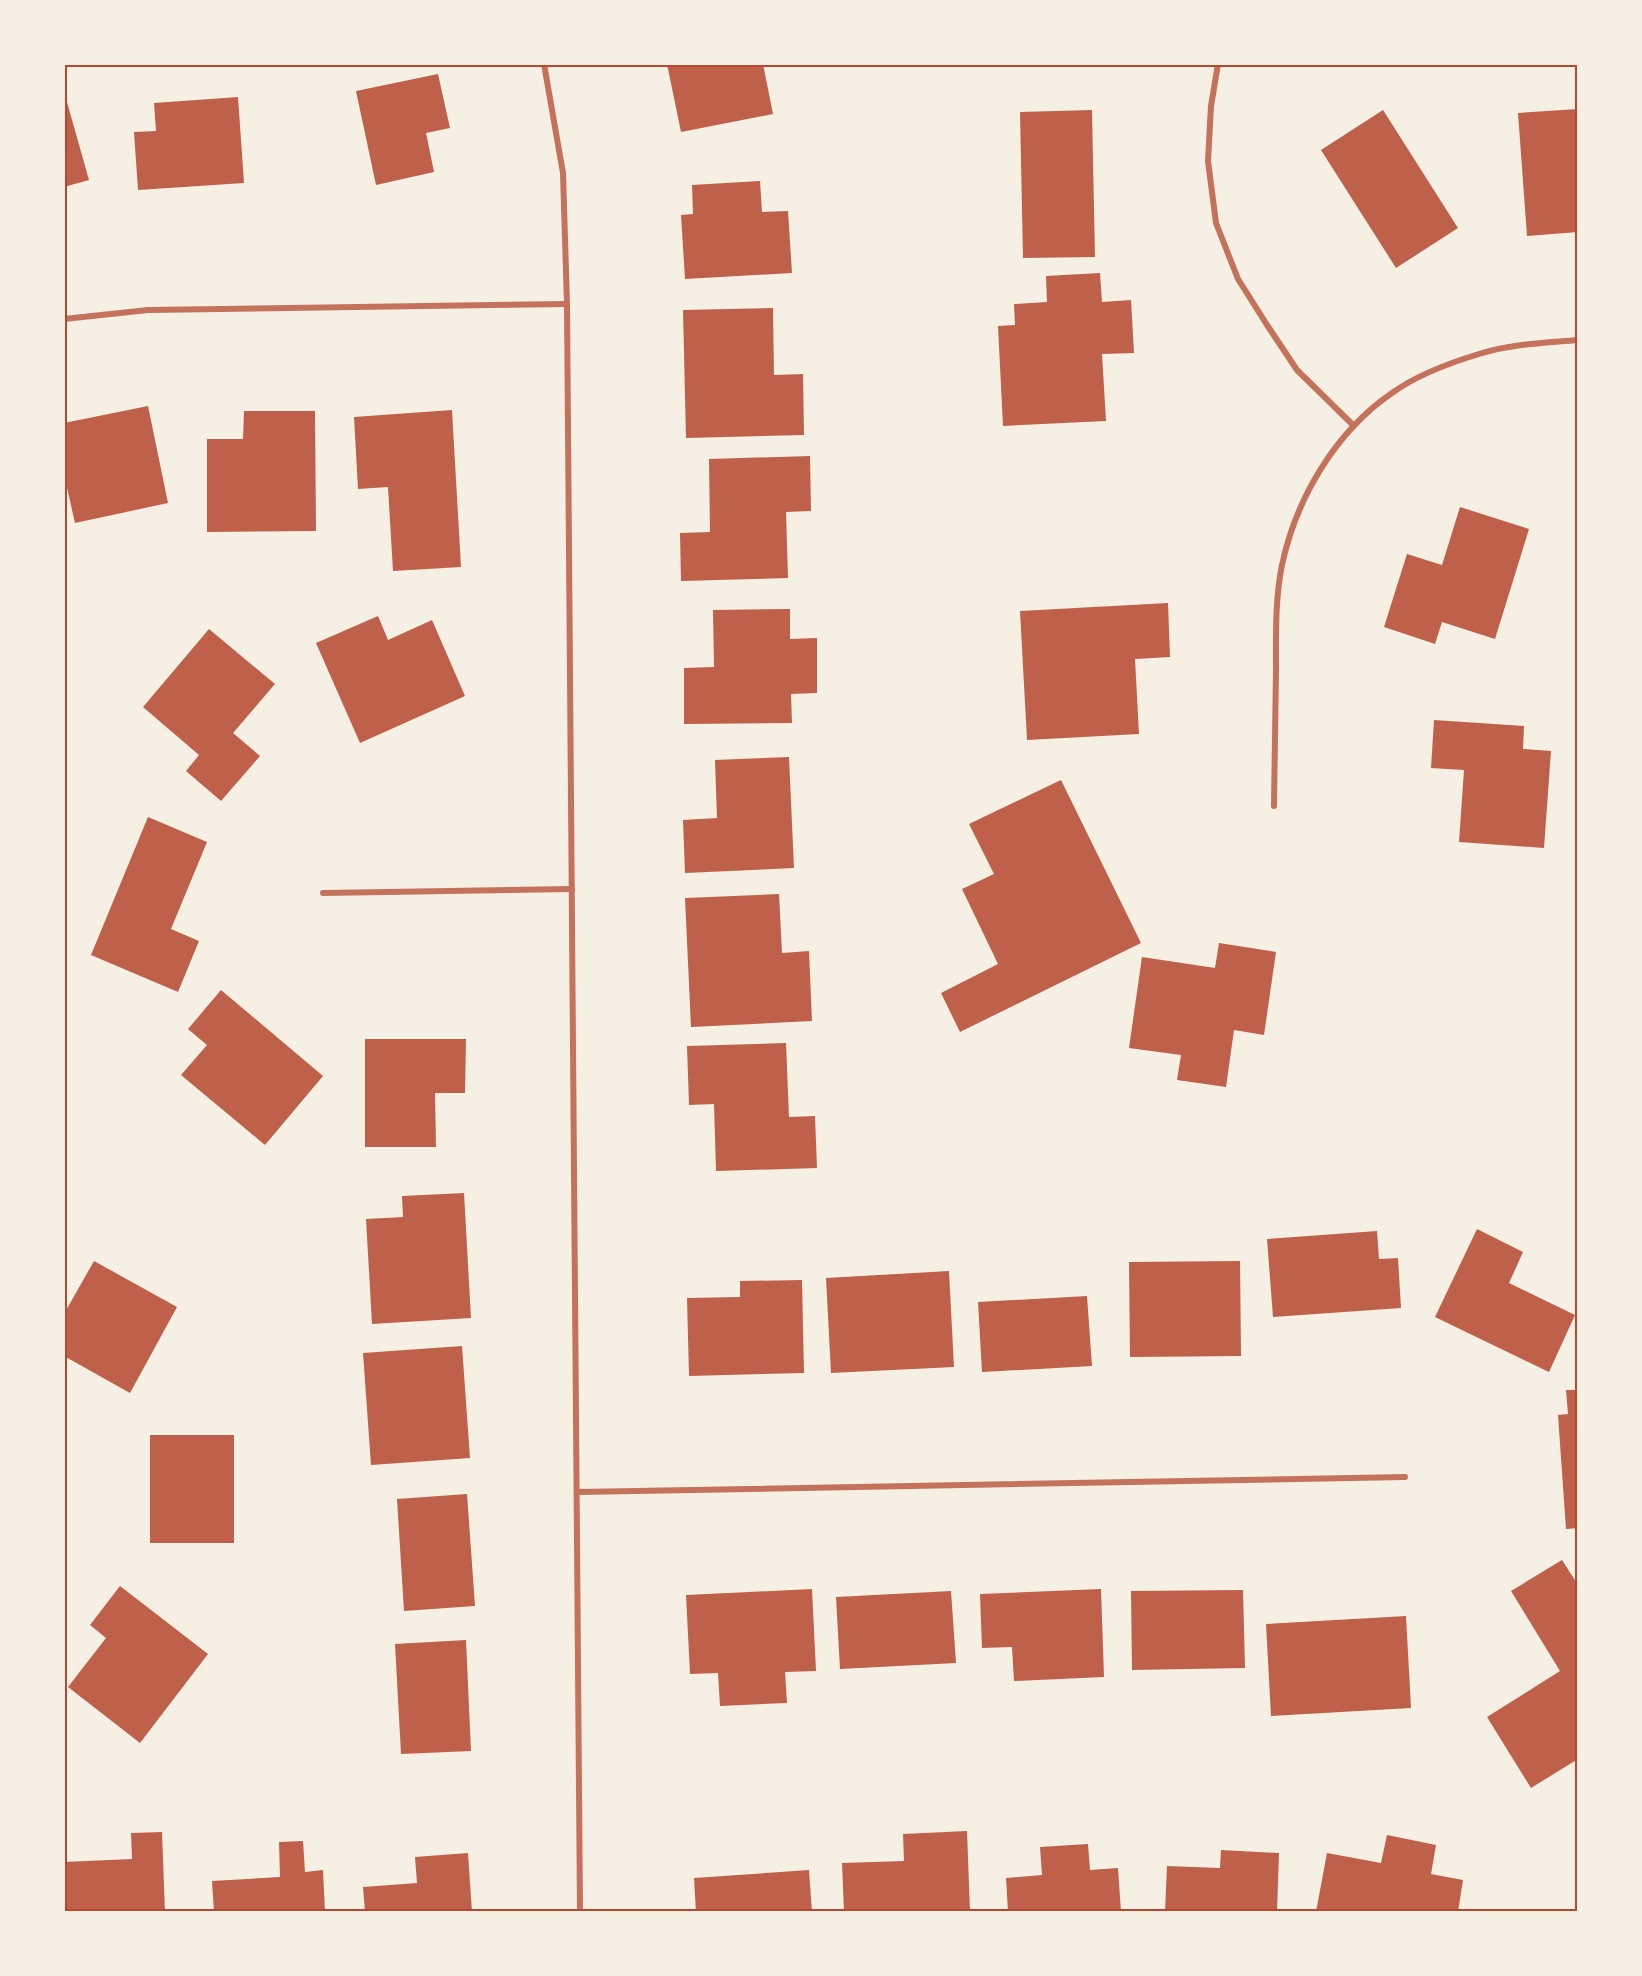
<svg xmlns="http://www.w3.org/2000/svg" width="1642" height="1976" font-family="Overpass,sans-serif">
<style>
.building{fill:#bf614a}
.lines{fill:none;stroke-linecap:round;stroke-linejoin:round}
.minor{stroke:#c5725c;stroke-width:6}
.neatline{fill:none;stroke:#b5482f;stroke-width:2}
</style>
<rect width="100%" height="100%" fill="#f6efe4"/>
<g class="building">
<polygon points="667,64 763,64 773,114 681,132"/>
<rect x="957" y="64" width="42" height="3"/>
<polygon points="438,74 450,128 426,133 434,172 376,185 356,91"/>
<polygon points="65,95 89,180 64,187 64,96"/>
<polygon points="238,97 244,183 138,190 134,132 156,131 154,103"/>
<polygon points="1578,109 1578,232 1527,236 1518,113"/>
<polygon points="1092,110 1095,257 1023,258 1020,112"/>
<polygon points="1383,110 1458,228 1396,268 1321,150"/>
<polygon points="760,181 762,212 788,211 792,273 685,279 681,215 693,214 692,185"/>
<polygon points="1100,273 1102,302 1131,300 1134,353 1102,354 1106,421 1003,426 998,326 1015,325 1014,304 1047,302 1046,276"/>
<polygon points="773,308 774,375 803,374 804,435 686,438 683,310"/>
<polygon points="148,406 168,503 75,523 64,474 64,423"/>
<polygon points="452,410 461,567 393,571 388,487 358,489 354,417"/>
<polygon points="244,411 315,411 316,531 207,532 207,439 243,439"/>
<polygon points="810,456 811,511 786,512 788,578 681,581 680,533 710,532 709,459"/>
<polygon points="1460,507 1529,529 1495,639 1442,622 1435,644 1384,627 1407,554 1442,565"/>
<polygon points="1168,603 1170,657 1135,659 1139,734 1027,740 1020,611"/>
<polygon points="790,609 790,639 817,638 817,693 791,694 792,723 684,724 684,668 714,667 713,610"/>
<polygon points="378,616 388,640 432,620 465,696 360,743 316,643"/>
<polygon points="209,629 275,684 233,733 260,756 221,801 186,771 199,755 143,707"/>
<polygon points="1434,720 1524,726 1523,749 1551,751 1544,848 1459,842 1464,770 1431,768"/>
<polygon points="789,757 794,868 685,873 683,820 717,818 715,760"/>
<polygon points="1061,780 1141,943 960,1032 941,993 998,964 962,889 994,874 969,824"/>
<polygon points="148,817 207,842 171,929 199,941 178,992 91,955"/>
<polygon points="779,894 782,953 809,951 812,1021 691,1027 685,898"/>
<polygon points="1219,943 1276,952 1264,1035 1234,1030 1226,1087 1177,1080 1181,1055 1129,1048 1142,957 1215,968"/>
<polygon points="221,990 323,1076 265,1145 181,1075 207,1045 188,1029"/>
<polygon points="365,1039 466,1039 465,1093 435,1093 436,1147 365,1147"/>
<polygon points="786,1043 789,1117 815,1116 817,1168 716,1171 714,1104 689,1105 687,1046"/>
<polygon points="464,1193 471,1318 372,1324 366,1219 403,1217 402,1196"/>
<polygon points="1477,1229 1523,1252 1509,1283 1575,1315 1549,1372 1435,1317"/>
<polygon points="1377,1231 1379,1259 1398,1258 1401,1308 1273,1317 1267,1239"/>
<polygon points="94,1261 177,1307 130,1393 64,1356 64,1314"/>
<polygon points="1240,1261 1241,1356 1130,1357 1129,1262"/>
<polygon points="949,1271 954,1367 831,1373 826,1278"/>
<polygon points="802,1280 804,1373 689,1376 687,1298 740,1297 740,1281"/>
<polygon points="1087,1296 1092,1366 982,1372 978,1302"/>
<polygon points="462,1346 470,1458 371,1465 363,1353"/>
<polygon points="1566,1390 1578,1390 1578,1528 1566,1529 1558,1415 1568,1414"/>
<rect x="150" y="1435" width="84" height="108"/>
<polygon points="467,1494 475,1606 404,1611 397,1499"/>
<polygon points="1562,1560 1578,1585 1578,1759 1531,1788 1487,1717 1560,1671 1511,1591"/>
<polygon points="120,1586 208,1654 140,1743 68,1687 106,1638 90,1625"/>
<polygon points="812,1589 816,1671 785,1672 787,1703 720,1706 718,1673 690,1674 686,1595"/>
<polygon points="1101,1589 1104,1677 1014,1681 1012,1647 982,1648 980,1594"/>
<polygon points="1243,1590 1245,1668 1132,1670 1131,1591"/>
<polygon points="951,1591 956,1663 840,1669 836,1597"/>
<polygon points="1406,1616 1411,1708 1271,1716 1266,1624"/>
<polygon points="466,1640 471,1751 401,1754 395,1644"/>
<polygon points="967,1831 970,1912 844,1912 842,1863 904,1861 903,1834"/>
<polygon points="162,1832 165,1912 64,1912 64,1862 132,1859 131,1833"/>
<polygon points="1387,1835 1436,1845 1431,1874 1463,1880 1458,1912 1316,1912 1327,1853 1381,1863"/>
<polygon points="303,1841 305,1872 323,1870 325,1912 214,1912 212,1881 280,1877 279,1842"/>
<polygon points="1088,1844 1090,1870 1118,1868 1121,1912 1008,1912 1006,1878 1042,1875 1040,1847"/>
<polygon points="1221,1850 1279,1853 1277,1912 1165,1912 1167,1866 1220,1868"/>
<polygon points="468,1853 472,1912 365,1912 363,1887 417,1883 415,1857"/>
<polygon points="809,1870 812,1912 696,1912 694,1878"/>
</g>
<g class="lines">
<g class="minor">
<polyline points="544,64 563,173 567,304 580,1912"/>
<polyline points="1218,64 1211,106 1208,161 1216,223 1238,279 1267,325 1297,370 1354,426"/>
<polyline points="64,319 148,310 567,304"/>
<path d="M1274,806C1275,760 1275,715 1276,669C1276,635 1275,599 1282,565C1296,499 1335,432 1392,393C1417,375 1449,363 1479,354C1510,344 1545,343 1578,340"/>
<polyline points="323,893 572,889"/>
<polyline points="578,1492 1405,1477"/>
</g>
</g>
<rect width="1642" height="1976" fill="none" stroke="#f6efe4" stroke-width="132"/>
<rect x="66" y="66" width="1510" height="1844" class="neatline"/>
</svg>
